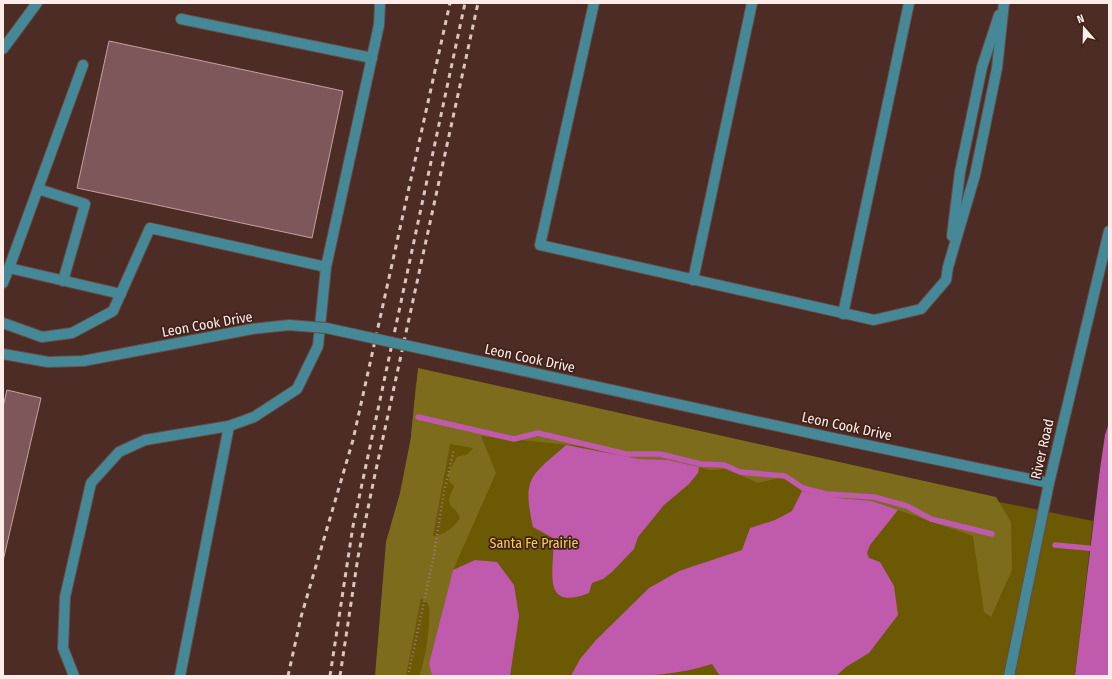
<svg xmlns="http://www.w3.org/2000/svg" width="1112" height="679" font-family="'Fira Sans Condensed',sans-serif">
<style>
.green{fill:#6b5903}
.forest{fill:#7e6c1d;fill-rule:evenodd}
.water{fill:#bf5aac}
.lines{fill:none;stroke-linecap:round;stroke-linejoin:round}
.stream{stroke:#bf5aac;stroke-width:5.5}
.building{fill:#7d5759;stroke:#ca9fa2}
.minor-casing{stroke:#684b43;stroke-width:12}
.path{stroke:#9a807a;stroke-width:2.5;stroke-dasharray:1 3;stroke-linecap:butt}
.minor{stroke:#458999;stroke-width:10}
.rail{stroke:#dac5c0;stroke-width:3;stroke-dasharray:5 5;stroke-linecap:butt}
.minor-bridge-casing{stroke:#684b43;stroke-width:12;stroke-linecap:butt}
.minor-bridge{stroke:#458999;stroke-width:10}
.labels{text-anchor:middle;stroke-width:3.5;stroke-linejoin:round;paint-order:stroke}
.street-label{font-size:14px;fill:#feece8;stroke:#41221a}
.park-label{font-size:14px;fill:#f2d148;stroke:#41221a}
</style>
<rect width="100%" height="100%" fill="#4c2c24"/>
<polygon class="green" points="416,383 1093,521 1075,676 388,676"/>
<path class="forest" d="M418,368L996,497L1011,522L1012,570L991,617L984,612L973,536L872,501L839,498L802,491L783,477L758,483L726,469L710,470L668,460L639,459L579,446L481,436L496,473L453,570L429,662L432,676H419C425,664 431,621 429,607C428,603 425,600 421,598L406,676H375L386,542L400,493L411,437ZM450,444L473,448L468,454L457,457L448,474L449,481L454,486L449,498L450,505L457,512L460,518C455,527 443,536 433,536Z"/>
<g class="water">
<polygon points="1109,423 1109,676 1075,676 1100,469 1105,435"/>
<path d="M566,445L639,459L668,460L699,467L698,473L689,484L664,505L638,537L634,549L612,572L603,579L592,583L589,593C538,613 556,566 553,538L533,527C522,477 530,477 566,445Z"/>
<path d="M802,491L839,498L872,501L898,510L870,545L867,553L869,558L880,562L894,586L898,615L869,653L846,667L836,676H720L712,664C667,679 619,676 571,676L580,659L596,640L649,588L679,571L742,550L750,528L775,520L792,511Z"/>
<polygon points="475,560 497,562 514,585 519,616 510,676 432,676 429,663 453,570"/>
</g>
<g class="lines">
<g class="stream">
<polyline points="418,417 514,439 538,433 626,454 660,454 701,464 724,465 740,472 785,476 803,488 826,494 874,497 907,506 931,519 992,534"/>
<polyline points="1055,545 1109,550"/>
</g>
</g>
<g class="building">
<polygon points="109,41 343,91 312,238 77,188"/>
<polygon points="7,390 41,398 3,561 3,407"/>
</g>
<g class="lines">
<g class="minor-casing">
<g id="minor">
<polyline points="594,3 540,245 874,320 921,309 946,280 948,267 975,175 997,68 1004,3"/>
<polyline points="181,19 372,58"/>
<polyline points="3,49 37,3"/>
<polyline points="83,65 9,268 121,294"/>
<polyline points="38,189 85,204 63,281"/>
<polyline points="952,236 960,172 982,67 999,15"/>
<polyline points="693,280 752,3"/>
<polyline points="3,283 9,268"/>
<polyline points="843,314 909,3"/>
<polyline points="3,323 42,337 72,333 113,311 150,228 326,267 379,25 380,3"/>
<polyline points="833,438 1049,483"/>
<polyline points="74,676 63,648 65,597 91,483 119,452 145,440 229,426 254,417 297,389 318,346 326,267"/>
<polyline points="180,676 229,426"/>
<polyline points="1009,676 1049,483 1109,231"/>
</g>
</g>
<polyline class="path" points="408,676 433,560 444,492 454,450"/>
<use href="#minor" class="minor"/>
<g class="rail">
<polyline points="288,676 301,617 353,440 450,3"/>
<polyline points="330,676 353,526 465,3"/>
<polyline points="340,676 358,557 374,479 478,3"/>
</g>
<g class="minor-bridge-casing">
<polyline id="minor-bridge" points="3,354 48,362 83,361 252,329 289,325 326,328 833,438"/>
</g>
<use href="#minor-bridge" class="minor-bridge"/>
</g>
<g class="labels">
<g class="street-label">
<text transform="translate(207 324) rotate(-10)" y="5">Leon Cook Drive</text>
<text transform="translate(530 358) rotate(12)" y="5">Leon Cook Drive</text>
<text transform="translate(847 426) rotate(12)" y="5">Leon Cook Drive</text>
<text transform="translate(1042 449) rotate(-77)" y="5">River Road</text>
</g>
<g class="park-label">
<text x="534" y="548">Santa Fe Prairie</text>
</g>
</g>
<rect width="1112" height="679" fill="none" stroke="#feece8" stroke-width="8"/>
<g transform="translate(1084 28) rotate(340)" stroke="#41221a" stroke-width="3" paint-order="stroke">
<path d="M0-3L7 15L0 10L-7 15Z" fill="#feece8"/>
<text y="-6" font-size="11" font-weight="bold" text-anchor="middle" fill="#feece8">N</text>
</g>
</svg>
